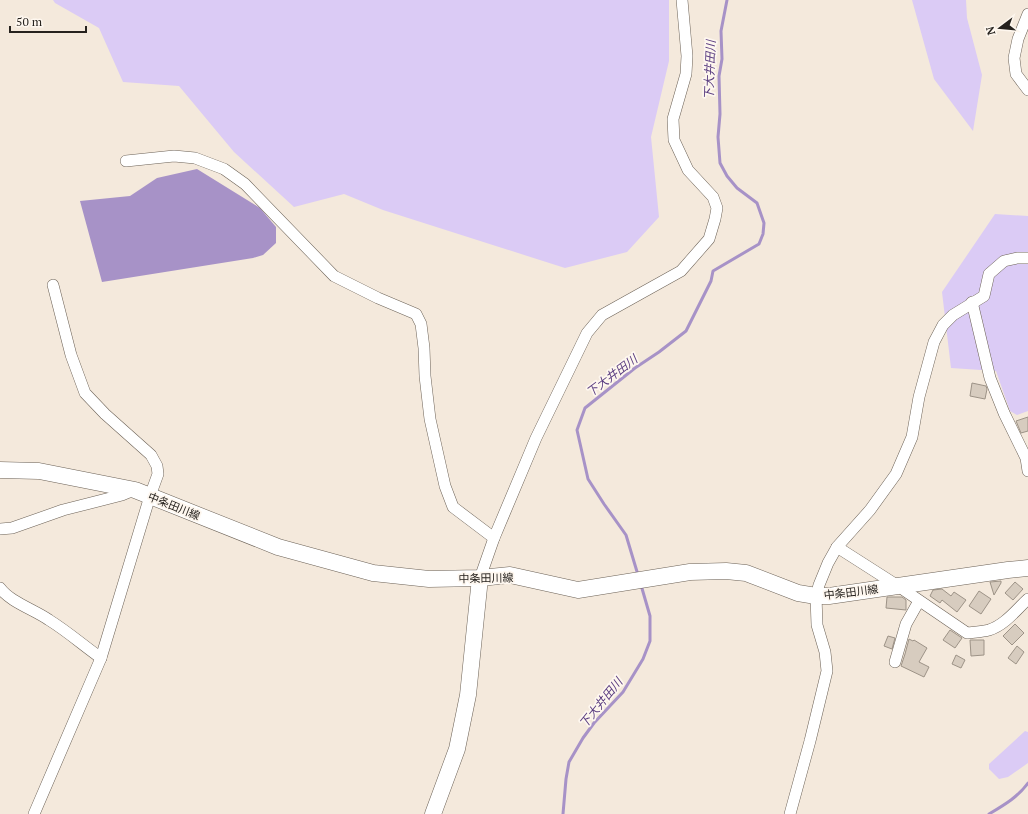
<svg xmlns="http://www.w3.org/2000/svg" width="1028" height="814" font-family="'PT Serif','Noto Sans JP',serif">
<style>
.green{fill:#dbcbf5}
.water{fill:#a792c7}
.lines{fill:none;stroke-linecap:round;stroke-linejoin:round}
.stream{stroke:#a792c7;stroke-width:3}
.building{fill:#d7ccbf;stroke:#9d9387}
.street-casing{stroke:#6c6257;stroke-width:12}
.secondary-casing{stroke:#6c6257;stroke-width:17}
.street{stroke:#fff;stroke-width:11}
.secondary{stroke:#fff;stroke-width:16}
.labels{text-anchor:middle;stroke-width:3.5;stroke-linejoin:round;paint-order:stroke}
.street-label{font-size:11px;fill:#26221e;stroke:#fef7ef}
.water-label{font-size:12px;font-style:italic;fill:#5a3d80;stroke:#fef7ef}
</style>
<rect width="100%" height="100%" fill="#f4e9dc"/>
<g class="green">
<polygon points="53,0 669,0 669,61 651,137 659,217 627,252 565,268 383,210 344,194 294,207 234,152 179,86 123,82 99,28 55,3"/>
<polygon points="912,0 966,0 967,18 982,75 973,131 934,79"/>
<polygon points="995,214 1028,216 1028,411 1017,415 1010,411 996,371 951,368 942,292"/>
<polygon points="1025,731 1028,732 1028,763 1008,777 999,779 989,769 989,764"/>
</g>
<polygon class="water" points="197,169 260,208 276,227 276,243 263,255 253,258 102,282 80,201 130,196 157,178"/>
<g class="lines">
<g class="stream">
<polyline points="638,575 626,535 604,504 588,479 577,430 585,408 635,368 659,352 686,331 711,281 713,271 759,244 763,234 764,223 757,203 737,188 727,176 720,163 718,137 720,114 719,76 722,59 721,31 727,0"/>
<polyline points="563,814 566,779 569,762 583,738 594,723 623,692 643,659 650,641 650,616 641,585"/>
<path d="M989,814C1004,805 1018,797 1028,783"/>
</g>
</g>
<g class="building">
<polygon points="972,383 986,386 987,389 985,399 970,396"/>
<polygon points="1028,417 1028,431 1021,433 1016,421"/>
<polygon points="1001,581 1001,583 994,595 990,582"/>
<polygon points="1015,582 1023,589 1013,600 1005,593"/>
<polygon points="942,589 951,596 954,592 966,600 957,612 942,600 940,603 930,596 933,590"/>
<polygon points="979,591 991,599 981,614 969,606"/>
<polygon points="887,597 902,597 906,600 906,610 886,608"/>
<polygon points="1015,624 1024,633 1012,645 1003,636"/>
<polygon points="950,630 962,638 955,648 943,640"/>
<polygon points="888,636 895,638 892,649 884,646"/>
<polygon points="909,639 913,641 914,640 927,648 919,662 929,667 924,677 901,666 905,654"/>
<polygon points="970,640 984,640 984,655 971,656"/>
<polygon points="1017,646 1024,652 1016,664 1008,658"/>
<polygon points="956,655 965,660 961,668 952,664"/>
</g>
<g class="lines">
<g class="street-casing">
<g id="street">
<polyline points="1028,14 1018,39 1014,58 1016,74 1028,90"/>
<polyline points="126,161 174,156 195,158 224,169 245,184 334,276 378,298 416,314 421,324 424,348 425,376 430,419 445,486 453,507 494,538"/>
<polyline points="972,302 990,378 1004,413 1026,458 1028,471"/>
<polyline points="0,529 12,528 63,510 122,495 134,490"/>
<path d="M837,547L898,586L967,633C974,632 982,632 989,630C1005,625 1016,610 1028,599"/>
<polyline points="480,578 494,538 536,438 587,333 602,315 681,271 709,239 715,219 717,208 713,197 688,170 674,140 673,119 686,74 687,56 682,0"/>
<path d="M0,588C10,602 35,610 49,620C67,631 84,646 101,658"/>
<polyline points="895,662 906,624 919,601"/>
<polyline points="34,814 101,658 150,496 158,474 157,466 151,455 105,414 85,393 71,355 53,285"/>
<polyline points="790,814 810,741 827,671 825,652 817,625 816,596 819,585 828,563 837,547 870,510 896,474 912,437 919,397 934,342 943,325 953,315 984,296 989,274 1004,261 1017,258 1028,258"/>
</g>
</g>
<g class="secondary-casing">
<g id="secondary">
<polyline points="0,470 39,471 135,490 278,547 373,573 429,579 480,578 510,575 578,590 690,572 726,571 746,573 798,593 816,596 829,596 1008,570 1028,568"/>
<polyline points="433,814 457,749 468,695 480,578"/>
</g>
</g>
<use href="#street" class="street"/>
<use href="#secondary" class="secondary"/>
</g>
<g class="labels">
<g class="street-label">
<text transform="translate(174 506) rotate(22)" y="4">中条田川線</text>
<text transform="translate(486 578) rotate(-1)" y="4">中条田川線</text>
<text transform="translate(851 592) rotate(-7)" y="4">中条田川線</text>
</g>
<g class="water-label">
<text transform="translate(710 70) rotate(-88)" y="4">下大井田川</text>
<text transform="translate(612 376) rotate(-37)" y="4">下大井田川</text>
<text transform="translate(601 703) rotate(-51)" y="4">下大井田川</text>
</g>
</g>
<g transform="translate(1000 28) rotate(254)" stroke="#fef7ef" stroke-width="3" paint-order="stroke">
<path d="M0-3L7 15L0 10L-7 15Z" fill="#26221e"/>
<text y="-6" font-size="11" font-weight="bold" text-anchor="middle" fill="#26221e">N</text>
</g>
<path d="M10 26v6h76v-6" fill="none" stroke="#26221e" stroke-width="2"/>
<text x="16" y="26" font-size="12" fill="#26221e" stroke="#fef7ef" stroke-width="3" paint-order="stroke">50 m</text>
</svg>
